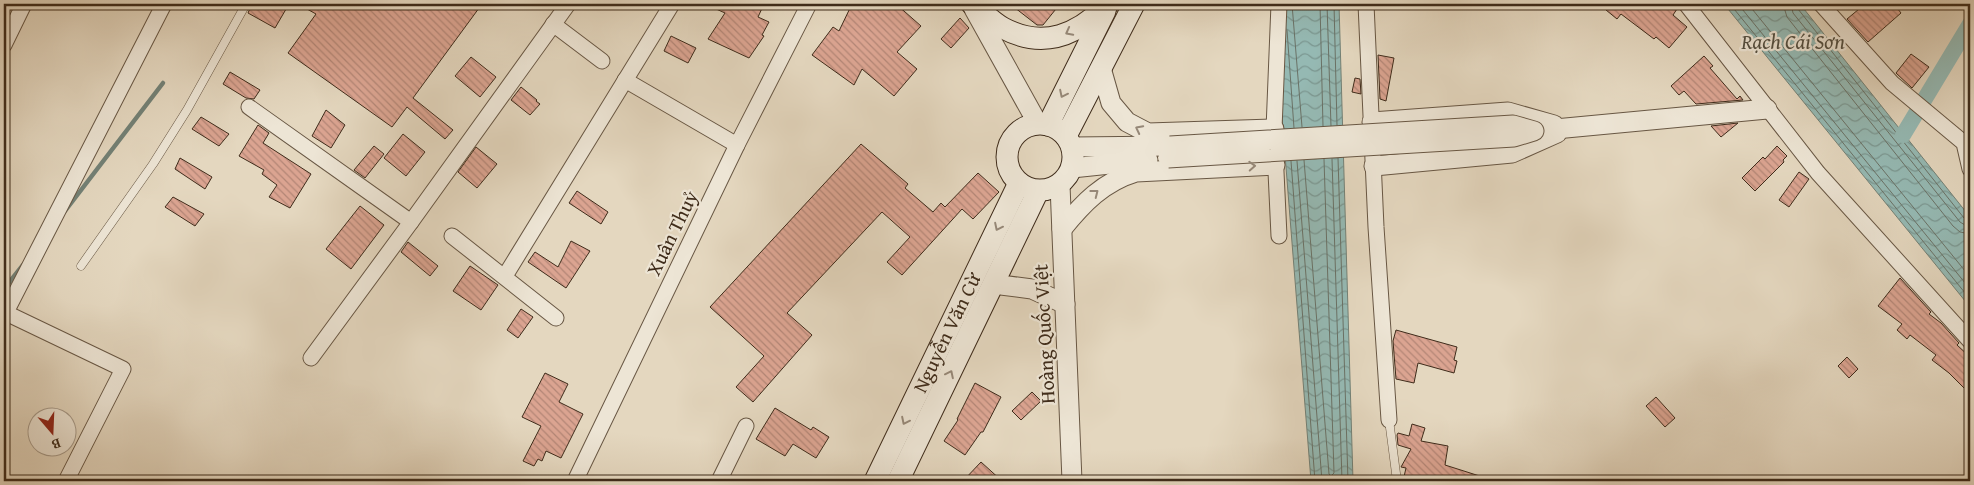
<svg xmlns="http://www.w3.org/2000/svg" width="1974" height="485" font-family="'Gentium Book Plus',serif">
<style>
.water{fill:url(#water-waves);stroke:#738176}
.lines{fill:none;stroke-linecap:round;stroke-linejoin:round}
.shore{stroke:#6a7267;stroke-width:1}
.stream{stroke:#738176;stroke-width:4.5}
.canal{stroke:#95b9b3;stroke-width:16}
.building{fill:url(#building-back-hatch);stroke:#3f2c1b}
.service-casing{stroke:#685744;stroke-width:9}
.minor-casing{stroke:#685744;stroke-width:17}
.tertiary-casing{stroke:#685744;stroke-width:21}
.secondary-casing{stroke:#3f2c1b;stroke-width:23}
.service{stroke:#ede5d5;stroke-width:8}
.minor{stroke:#ede5d5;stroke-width:15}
.tertiary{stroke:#ede5d5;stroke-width:19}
.secondary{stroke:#ede5d5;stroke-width:21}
.tertiary-bridge-casing{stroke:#685744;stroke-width:21;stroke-linecap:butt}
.tertiary-bridge{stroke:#ede5d5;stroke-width:19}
.oneway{stroke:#968878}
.labels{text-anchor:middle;stroke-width:4.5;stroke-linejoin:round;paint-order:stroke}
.street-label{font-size:20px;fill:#3f2c1b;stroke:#ede5d5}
.water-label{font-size:21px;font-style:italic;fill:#544f41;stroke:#ede5d5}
</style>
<defs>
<pattern id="water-waves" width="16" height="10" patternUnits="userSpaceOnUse" patternTransform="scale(1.25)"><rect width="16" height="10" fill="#95b9b3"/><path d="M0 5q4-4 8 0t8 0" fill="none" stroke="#7b9791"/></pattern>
<pattern id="building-back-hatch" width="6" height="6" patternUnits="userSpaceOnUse" patternTransform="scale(1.25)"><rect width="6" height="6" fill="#dba491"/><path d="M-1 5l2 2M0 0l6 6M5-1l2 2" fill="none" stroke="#b38676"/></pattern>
</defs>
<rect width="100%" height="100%" fill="#e4d7bf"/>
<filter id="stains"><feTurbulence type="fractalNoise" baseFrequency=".004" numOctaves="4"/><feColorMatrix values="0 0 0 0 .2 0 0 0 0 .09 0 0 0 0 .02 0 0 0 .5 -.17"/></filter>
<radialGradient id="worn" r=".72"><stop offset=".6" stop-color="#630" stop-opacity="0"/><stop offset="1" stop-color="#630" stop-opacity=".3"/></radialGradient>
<g class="water">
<polygon points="1273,4 1339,4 1353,481 1311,481"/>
<polygon points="1724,4 1800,4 1970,217 1970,307"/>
</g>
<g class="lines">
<g class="shore">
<polyline points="1292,4 1302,127"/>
<polyline points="1320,4 1323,126"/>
<polyline points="1327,4 1331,126"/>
<polyline points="1334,4 1337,125"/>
<polyline points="1730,4 1970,299"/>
<polyline points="1738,4 1970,289"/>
<polyline points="1748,4 1970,277"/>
<polyline points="1783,4 1787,17 1953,226 1960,232 1970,234"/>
<polyline points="1791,4 1793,13 1960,222 1965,225 1970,226"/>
<polyline points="1797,4 1798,9 1964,218 1970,220"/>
<polyline points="1287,30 1294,128"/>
<polyline points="1338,158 1348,481"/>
<polyline points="1332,159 1342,481"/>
<polyline points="1304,160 1329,474 1331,476 1334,473 1324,159"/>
<polyline points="1291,161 1315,481"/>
<polyline points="1297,161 1322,481"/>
</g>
<g class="stream">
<polyline points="65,211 163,83"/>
<polyline points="4,289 23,265"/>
</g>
<polyline class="canal" points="1903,135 1970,24"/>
</g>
<g class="building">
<polygon points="252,4 289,4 275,28 248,13"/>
<polygon points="298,4 482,4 413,98 453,130 445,139 407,107 392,127 288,53 316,14"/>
<polygon points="705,4 764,4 758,17 769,22 762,35 764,36 749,58 708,39 725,13"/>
<polygon points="852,4 896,4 921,26 897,52 917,69 894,96 862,69 854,85 812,55 833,27 839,31"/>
<polygon points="1010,4 1060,4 1043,25 1037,25"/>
<polygon points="1607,4 1670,4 1677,9 1673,15 1687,27 1669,48 1656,37 1654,39 1621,14 1617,19 1606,10 1610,5"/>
<polygon points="1865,4 1894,4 1901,13 1868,42 1847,19"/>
<polygon points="960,18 969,28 951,48 941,39"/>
<polygon points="671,36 696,48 688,63 664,51"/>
<polygon points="1911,54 1929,67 1912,88 1896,73"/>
<polygon points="1378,55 1394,58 1386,101 1380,99"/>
<polygon points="1704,56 1713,66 1710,68 1737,99 1740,96 1743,100 1696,104 1684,91 1679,95 1671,86"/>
<polygon points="471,57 496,77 480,97 455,76"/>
<polygon points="230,72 260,90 254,99 246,98 223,84"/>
<polygon points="1355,78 1360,79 1361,94 1352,92"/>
<polygon points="521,87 537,100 536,101 540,104 530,115 511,100"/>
<polygon points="326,110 345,125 331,148 312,136"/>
<polygon points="201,117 229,134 219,146 192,129"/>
<polygon points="1738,123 1721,137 1711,126"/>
<polygon points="258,125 269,133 263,143 311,174 290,208 269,197 277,185 262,174 264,170 239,156"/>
<polygon points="403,134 425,152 406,176 384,158"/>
<polygon points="861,144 908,184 905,188 933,212 941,203 945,207 978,173 999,192 973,219 962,209 902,275 887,262 910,237 882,212 787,313 812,335 753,402 736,387 764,356 710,307"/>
<polygon points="374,146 384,154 365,178 354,170"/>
<polygon points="1777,146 1787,156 1783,160 1784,162 1755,191 1742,178 1763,157 1765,159"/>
<polygon points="476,147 497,164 477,188 458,172"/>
<polygon points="180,158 212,177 205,189 175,169"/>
<polygon points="1799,172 1809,179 1789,207 1779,200"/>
<polygon points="577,191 608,212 601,224 569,203"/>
<polygon points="173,197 204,214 195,226 165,207"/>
<polygon points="360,206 384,225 351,269 326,249"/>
<polygon points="571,241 590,251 566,288 528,262 535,252 558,267"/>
<polygon points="408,242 438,266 430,276 401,252"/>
<polygon points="470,266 498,285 481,310 453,291"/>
<polygon points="1900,278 1931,312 1929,314 1941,323 1959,343 1957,345 1970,357 1970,383 1965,389 1949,373 1932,360 1936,355 1910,335 1907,339 1897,330 1902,324 1878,306"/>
<polygon points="521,309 533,317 518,338 507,330"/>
<polygon points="1396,330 1457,347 1454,360 1457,361 1454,373 1418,363 1414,383 1396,379 1393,341"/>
<polygon points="1847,357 1858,369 1849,378 1838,366"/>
<polygon points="545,373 568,384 559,402 583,414 561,458 546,451 542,461 538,459 534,466 523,461 541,426 522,417"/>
<polygon points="975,383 1001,397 983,432 981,432 965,455 944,441 958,420 957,419"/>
<polygon points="1032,392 1041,401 1021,420 1012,411"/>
<polygon points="1656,397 1675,418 1665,427 1646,406"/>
<polygon points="775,408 811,430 813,427 829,437 816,458 793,444 785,456 756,439"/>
<polygon points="1412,424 1425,428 1421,441 1448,446 1445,465 1489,479 1488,481 1403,481 1406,468 1401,467 1411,449 1398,445 1397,435 1398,433 1409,436"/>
<polygon points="981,462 1002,481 963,481"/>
</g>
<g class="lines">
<g class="service-casing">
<g id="service">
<polyline points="81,266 153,164 187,110 246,4"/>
<polyline points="1389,420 1397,481"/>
</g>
</g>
<g class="minor-casing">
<g id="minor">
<polyline points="1366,4 1376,227 1389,420"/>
<polyline points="1686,4 1818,173 1970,341"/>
<polyline points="1821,4 1892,83 1964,143 1970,169"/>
<polyline points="553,24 602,61"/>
<polyline points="4,45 24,4"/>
<polyline points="625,80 737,145"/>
<polyline points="249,107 411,222"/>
<polyline points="452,236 556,318"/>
<polyline points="1279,236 1274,129 1279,4"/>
<polyline points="505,276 672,4"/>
<polyline points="4,312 123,369 66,481"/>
<polyline points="4,316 164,4"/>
<polyline points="311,358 411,222 568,4"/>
<polyline points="575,481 737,145 809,4"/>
<polyline points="719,481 746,426"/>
</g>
</g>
<g class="tertiary-casing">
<g id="tertiary">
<polyline points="974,9 1038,124"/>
<polyline points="1101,68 1111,103 1127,122 1148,133 1274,129"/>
<polyline points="1372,122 1508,112 1554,125"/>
<polyline points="1534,131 1767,109"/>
<polyline points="1072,147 1170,146"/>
<polyline points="1374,166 1512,153 1557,133"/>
<polyline points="1072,168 1148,160"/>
<polyline points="1060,185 1072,481"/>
<path d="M1062,229C1083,203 1103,182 1136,172L1275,165"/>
<polyline points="993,284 1032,289 1065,304"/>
</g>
</g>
<g class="secondary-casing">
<g id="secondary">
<path d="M972,4C982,11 992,22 1003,28C1044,50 1079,34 1108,4"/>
<circle cx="1040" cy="157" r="33"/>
<polyline points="1048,125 1105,11"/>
<polyline points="1066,136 1134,4"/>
<path id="s1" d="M875,481L1019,183"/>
<polyline points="898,481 1038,191"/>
</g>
</g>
<use href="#service" class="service"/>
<use href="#minor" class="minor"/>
<use href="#tertiary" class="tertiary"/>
<use href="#secondary" class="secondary"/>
<g class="tertiary-bridge-casing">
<polyline id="tertiary-bridge" points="1168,158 1514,137 1534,131 1513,125 1170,146"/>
</g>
<use href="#tertiary-bridge" class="tertiary-bridge"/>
</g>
<defs><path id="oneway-chevron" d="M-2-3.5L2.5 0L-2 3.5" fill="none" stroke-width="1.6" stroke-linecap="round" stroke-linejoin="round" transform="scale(1.25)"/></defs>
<g class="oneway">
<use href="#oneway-chevron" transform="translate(1069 32) rotate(152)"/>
<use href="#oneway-chevron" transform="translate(1063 94) rotate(116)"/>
<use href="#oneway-chevron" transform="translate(1139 129) rotate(-153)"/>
<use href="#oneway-chevron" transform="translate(1252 166) rotate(-3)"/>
<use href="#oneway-chevron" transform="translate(1095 193) rotate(-38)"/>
<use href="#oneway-chevron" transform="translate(998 227) rotate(116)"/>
<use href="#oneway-chevron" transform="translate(950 374) rotate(-64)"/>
<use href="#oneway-chevron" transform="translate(905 421) rotate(116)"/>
</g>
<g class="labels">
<g class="street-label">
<text transform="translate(672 233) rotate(-64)" y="7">Xuân Thuỷ</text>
<text dy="7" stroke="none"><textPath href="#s1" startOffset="165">Nguyễn Văn Cừ</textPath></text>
<text transform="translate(1044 334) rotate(-93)" y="7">Hoàng Quốc Việt</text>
</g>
<g class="water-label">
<text x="1793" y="49">Rạch Cái Sơn</text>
</g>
</g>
<rect width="1974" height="485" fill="none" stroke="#e4d7bf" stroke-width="20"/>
<rect x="5" y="5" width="1964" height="475" fill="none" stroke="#3f2c1b" stroke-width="2.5"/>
<rect x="10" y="10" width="1954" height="465" fill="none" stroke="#3f2c1b"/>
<g transform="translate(52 432) rotate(161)"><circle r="24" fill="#ede5d5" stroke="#a79b8b"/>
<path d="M0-4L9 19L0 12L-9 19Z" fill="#8f2418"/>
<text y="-8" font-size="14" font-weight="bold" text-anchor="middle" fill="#3f2c1b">B</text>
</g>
<rect width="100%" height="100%" filter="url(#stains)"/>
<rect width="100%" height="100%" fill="url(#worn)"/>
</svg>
